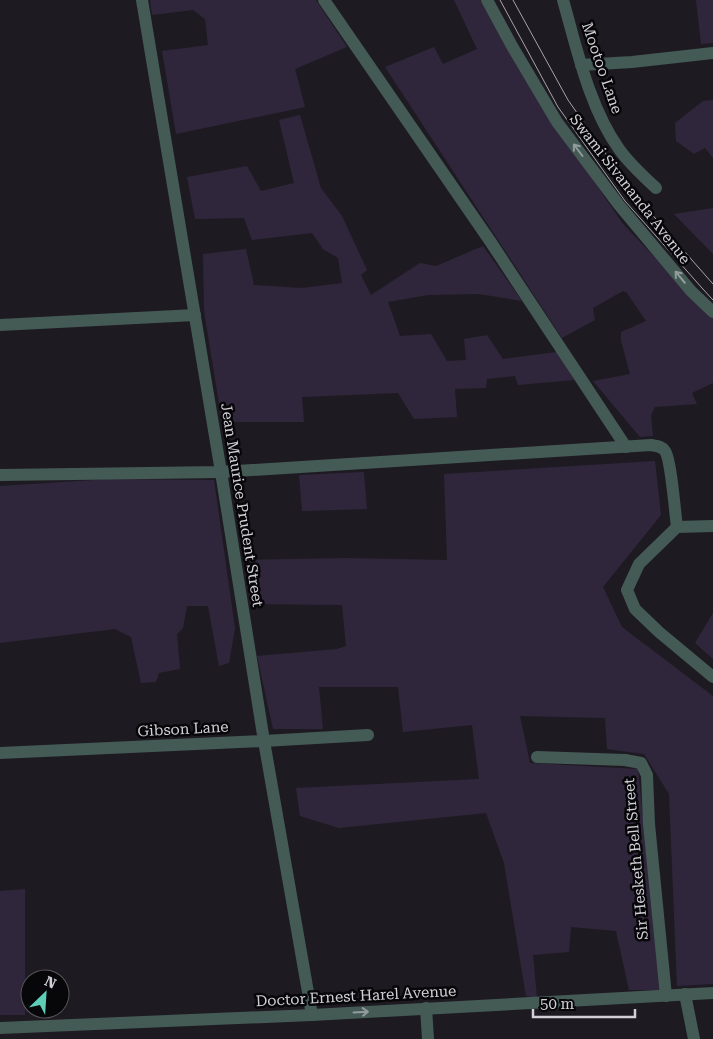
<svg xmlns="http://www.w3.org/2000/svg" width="713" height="1039" font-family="'Roboto Serif',serif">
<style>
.green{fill:#30263b}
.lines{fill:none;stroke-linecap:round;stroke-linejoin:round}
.minor{stroke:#445a54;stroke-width:12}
.tram{stroke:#a7a4ab;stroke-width:1}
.oneway{stroke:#929b9c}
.labels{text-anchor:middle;stroke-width:5;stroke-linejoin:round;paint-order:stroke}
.street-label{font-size:15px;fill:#d2d0d6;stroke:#070609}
</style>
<rect width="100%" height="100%" fill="#1e1a22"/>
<g class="green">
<polygon points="150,0 316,0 347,47 295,69 305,107 176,134 162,51 208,45 205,19 193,10 152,15"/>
<polygon points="454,0 480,0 540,102 623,224 713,318 713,383 692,393 697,404 655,407 651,415 653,436 640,437 593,381 630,374 621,341 621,332 646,321 627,293 623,291 593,308 595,320 562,338 385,67 434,47 443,64 477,49"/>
<polygon points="696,0 713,0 713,43 701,44"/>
<polygon points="713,100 713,158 705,148 694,154 676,141 675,123 703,101"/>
<polygon points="300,115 321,188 342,216 367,270 361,275 371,295 420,263 436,266 483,246 522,301 479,294 428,295 388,302 400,336 431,334 447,361 466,360 464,339 487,335 503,359 557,352 574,380 518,385 515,376 487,379 486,388 455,389 457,417 414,419 398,393 302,397 304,422 222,422 204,311 203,254 246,249 254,285 302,288 342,283 338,258 323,249 312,233 252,240 244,218 195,219 187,177 247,166 261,191 294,183 279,120"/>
<polygon points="713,208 713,254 674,214"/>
<polygon points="655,461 661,515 603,587 622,627 713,696 713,984 677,986 669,794 644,754 607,749 605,718 520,716 530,763 638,769 661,990 629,990 616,931 571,927 569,952 533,955 537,998 526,996 504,863 486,813 339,828 300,816 296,788 479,779 472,725 403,732 398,687 319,687 323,729 273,729 257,656 337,649 346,646 342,605 250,604 246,560 345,558 447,560 444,474"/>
<polygon points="364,472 367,509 302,511 299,475"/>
<polygon points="110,479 214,480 235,628 229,663 219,666 208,606 187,606 183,628 177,634 180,669 159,673 156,682 141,683 131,637 115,629 0,643 0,486"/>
<polygon points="713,613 713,659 695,643"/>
<polygon points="25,889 25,1015 0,1015 0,891"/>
</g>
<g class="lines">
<g class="minor">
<polyline points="142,0 221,472 264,741 312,1015"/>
<polyline points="324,0 490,241 626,447"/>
<polyline points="487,0 512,46 557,122 619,205 691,291 713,312"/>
<path d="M563,0C577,49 589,107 619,149C628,162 644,177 656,188"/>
<polyline points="581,65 632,62 713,53"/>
<polyline points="0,325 195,315"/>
<path d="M0,475L221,472L651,445C656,446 662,446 665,451C671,459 675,513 677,527"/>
<polyline points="713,526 677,527 639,564 627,590 635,609 659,632 713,677"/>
<polyline points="0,753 264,741 368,735"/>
<polyline points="537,757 625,760 641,763 647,775 649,824 666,996"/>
<polyline points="685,994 694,1039"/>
<polyline points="426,1008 428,1039"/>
<polyline points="0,1028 312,1015 713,993"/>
</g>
<g class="tram">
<polyline points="500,0 558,107 625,201 702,288 713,300"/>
<polyline points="513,0 568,100 634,194 713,284"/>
</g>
</g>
<defs><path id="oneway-shaft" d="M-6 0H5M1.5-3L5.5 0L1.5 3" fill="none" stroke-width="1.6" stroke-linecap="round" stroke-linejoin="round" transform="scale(1.25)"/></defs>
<g class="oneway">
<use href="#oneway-shaft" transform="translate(578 150) rotate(-127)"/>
<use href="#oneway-shaft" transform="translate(680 277) rotate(-130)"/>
<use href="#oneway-shaft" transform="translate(361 1012) rotate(-3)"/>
</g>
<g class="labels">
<g class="street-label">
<text transform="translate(602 68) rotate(71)" y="5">Mootoo Lane</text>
<text transform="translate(630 189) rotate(52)" y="5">Swami Sivananda Avenue</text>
<text transform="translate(242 505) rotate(81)" y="5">Jean Maurice Prudent Street</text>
<text transform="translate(183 729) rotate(-3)" y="5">Gibson Lane</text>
<text transform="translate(636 859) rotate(-95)" y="5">Sir Hesketh Bell Street</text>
<text transform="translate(356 996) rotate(-3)" y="5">Doctor Ernest Harel Avenue</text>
</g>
</g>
<g transform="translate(45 994) rotate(25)"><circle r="24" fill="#070609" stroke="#58575b"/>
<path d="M0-4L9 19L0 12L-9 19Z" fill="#5dceb8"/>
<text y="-8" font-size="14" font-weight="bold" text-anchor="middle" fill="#d2d0d6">N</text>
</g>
<path d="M533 1009v8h102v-8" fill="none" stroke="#d2d0d6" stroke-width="2.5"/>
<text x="540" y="1009" font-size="15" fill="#d2d0d6" stroke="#070609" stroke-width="4" paint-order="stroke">50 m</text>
</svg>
